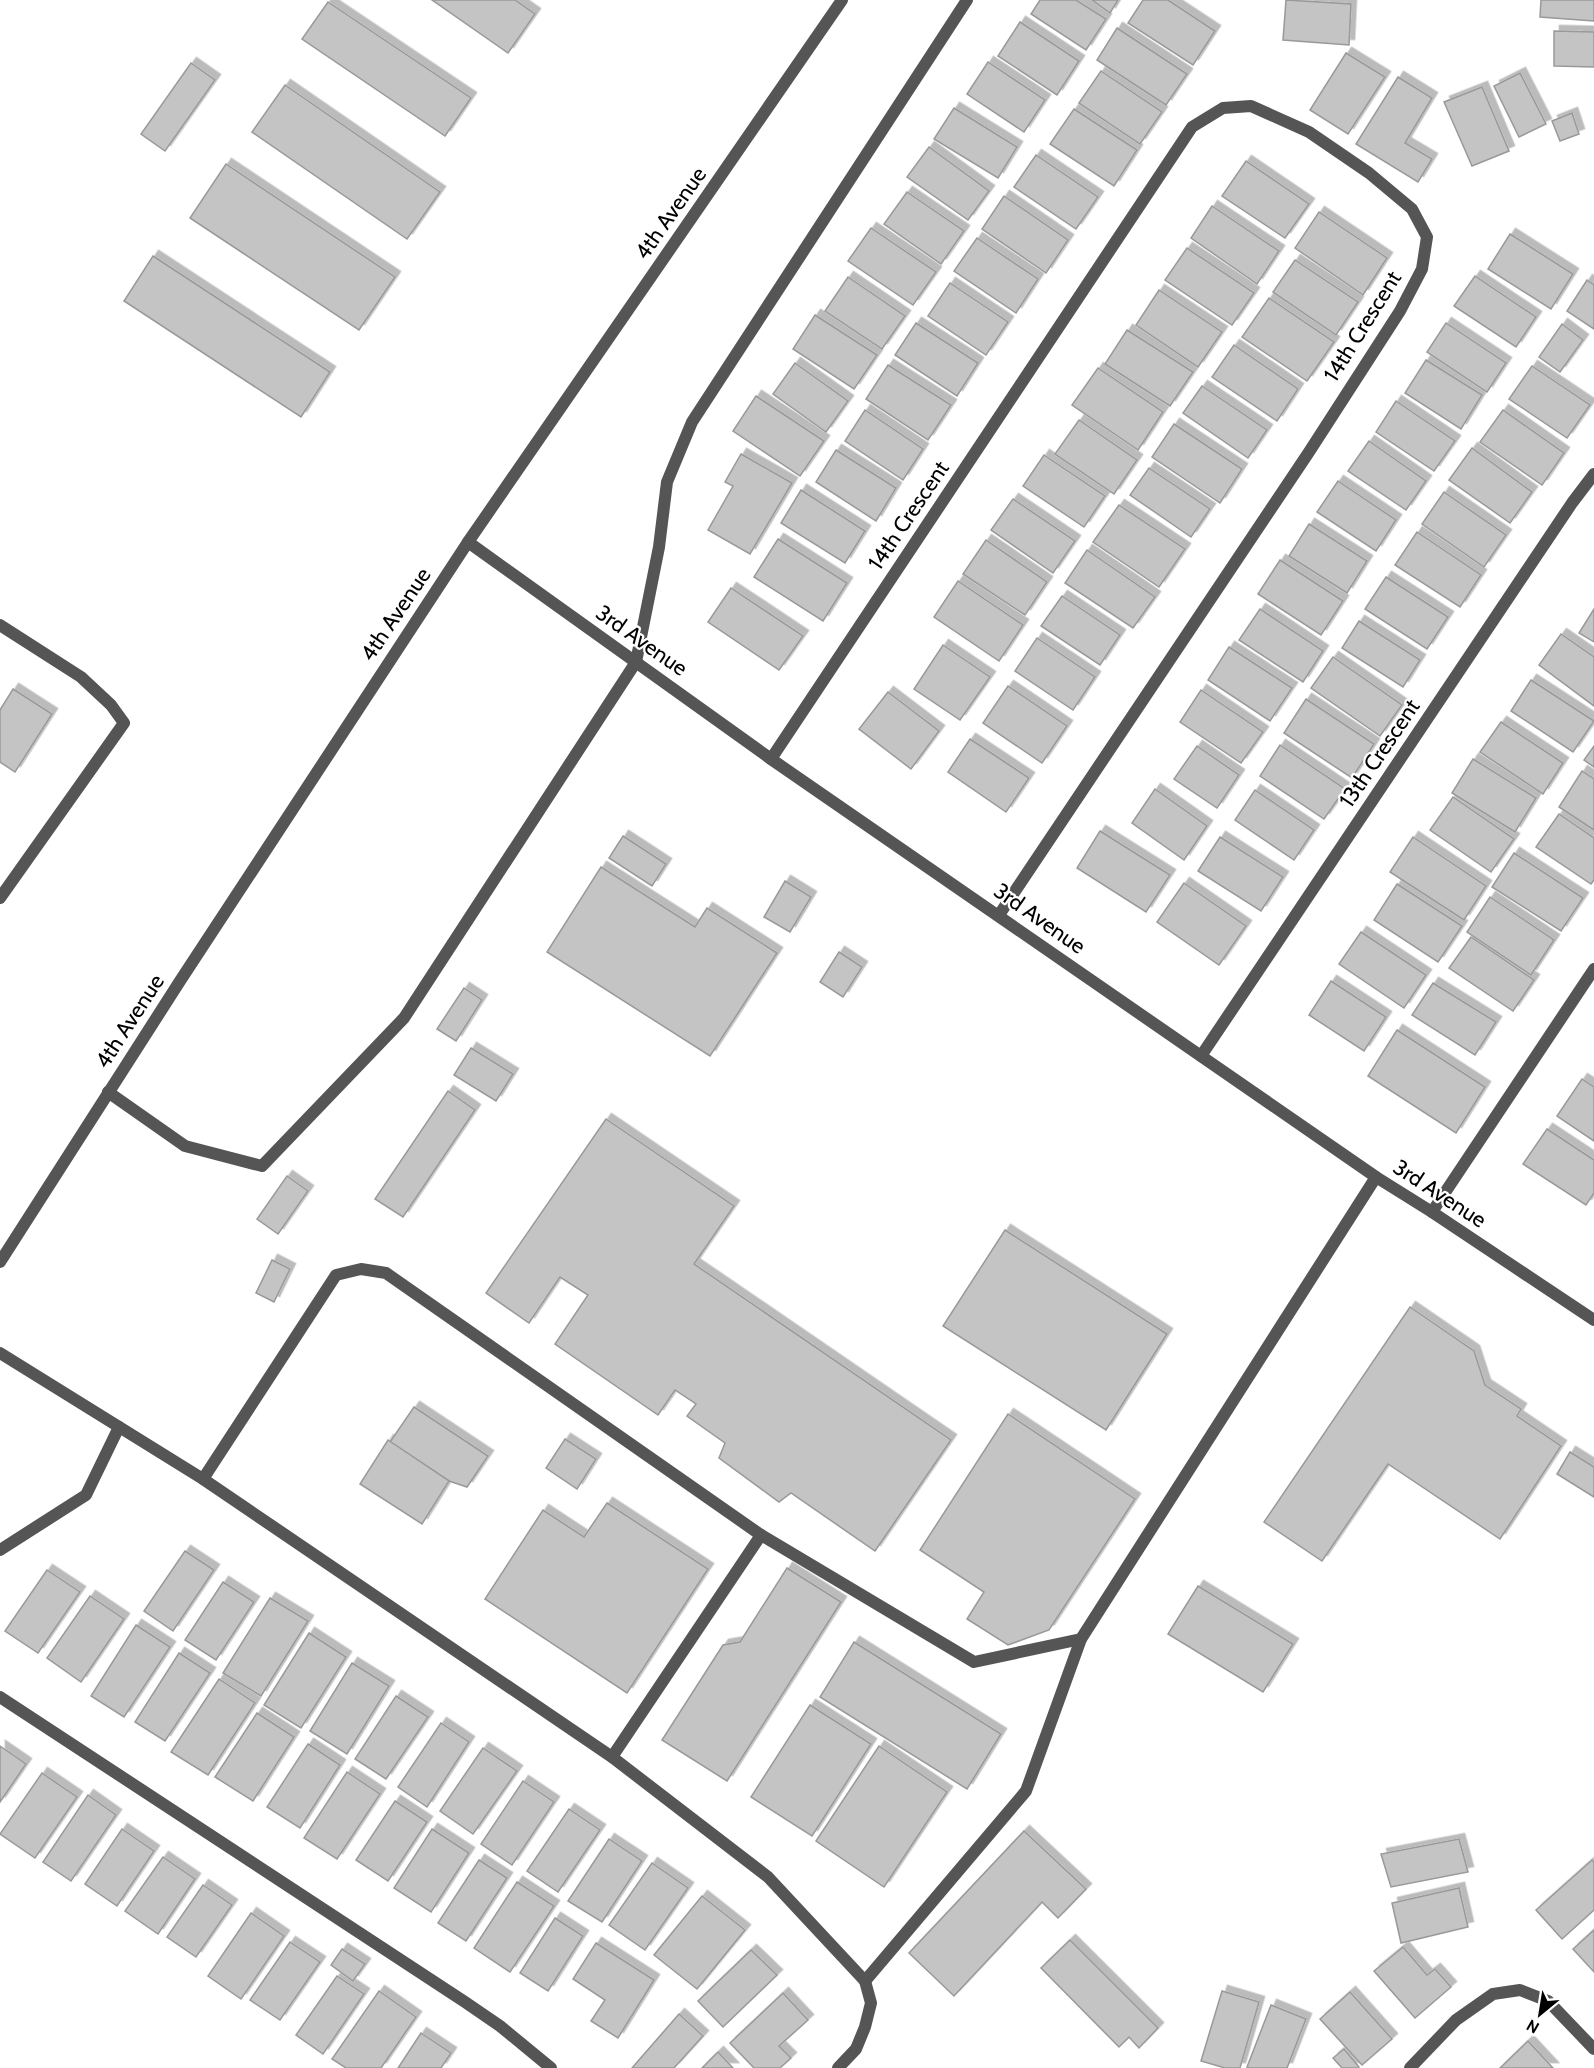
<svg xmlns="http://www.w3.org/2000/svg" width="1594" height="2068" font-family="Cabin,sans-serif">
<style>
.building{fill:#c4c4c4;stroke:#999;stroke-width:1.5;filter:url(#shadow)}
.lines{fill:none;stroke-linecap:round;stroke-linejoin:round}
.service{stroke:#555;stroke-width:12}
.minor{stroke:#555;stroke-width:12}
.tertiary{stroke:#555;stroke-width:12}
.labels{text-anchor:middle;stroke-width:4.5;stroke-linejoin:round;paint-order:stroke}
.street-label{font-size:22px;fill:#000;stroke:#fff}
</style>
<defs>
<filter id="shadow"><feDropShadow dx="5.5" dy="-5.5" stdDeviation="0" flood-color="#0004"/></filter>
</defs>
<rect width="100%" height="100%" fill="#fff"/>
<g class="building">
<polygon points="432,0 515,0 535,14 508,53"/>
<polygon points="1040,0 1076,0 1106,19 1086,50 1031,14"/>
<polygon points="1092,0 1118,0 1110,13"/>
<polygon points="1143,0 1168,0 1215,31 1193,65 1128,23"/>
<polygon points="1286,0 1351,4 1349,45 1283,40"/>
<polygon points="1541,0 1594,0 1594,21 1540,17"/>
<polygon points="328,2 471,98 445,136 302,39"/>
<polygon points="1020,22 1079,61 1057,95 998,56"/>
<polygon points="1117,28 1187,74 1166,105 1097,60"/>
<polygon points="1554,31 1594,32 1594,67 1554,66"/>
<polygon points="1346,53 1385,77 1348,134 1310,110"/>
<polygon points="988,62 1045,100 1024,132 967,94"/>
<polygon points="191,63 215,80 165,151 141,134"/>
<polygon points="1101,71 1162,112 1140,144 1079,103"/>
<polygon points="1520,73 1546,124 1519,137 1494,86"/>
<polygon points="1398,77 1432,98 1405,143 1432,159 1418,182 1356,144"/>
<polygon points="285,85 440,192 407,239 252,132"/>
<polygon points="1482,87 1509,151 1472,166 1444,102"/>
<polygon points="954,108 1017,147 998,178 934,139"/>
<polygon points="1074,109 1137,150 1114,186 1050,144"/>
<polygon points="1572,113 1579,134 1560,141 1552,121"/>
<polygon points="929,147 989,191 968,220 907,177"/>
<polygon points="1036,155 1098,197 1076,229 1014,187"/>
<polygon points="1246,161 1309,204 1285,238 1222,196"/>
<polygon points="226,164 395,277 359,330 190,218"/>
<polygon points="907,192 964,231 941,264 884,224"/>
<polygon points="1004,196 1068,240 1046,273 982,229"/>
<polygon points="1212,206 1279,251 1257,284 1191,238"/>
<polygon points="1319,212 1387,258 1363,295 1295,248"/>
<polygon points="871,228 936,272 913,305 848,261"/>
<polygon points="1510,234 1573,274 1551,309 1488,269"/>
<polygon points="977,238 1038,279 1016,313 954,271"/>
<polygon points="1187,248 1254,293 1232,325 1165,280"/>
<polygon points="153,256 330,372 301,417 124,301"/>
<polygon points="1295,260 1358,302 1336,335 1273,292"/>
<polygon points="1475,276 1536,317 1516,347 1454,306"/>
<polygon points="848,277 905,316 882,349 825,311"/>
<polygon points="1587,280 1594,285 1594,329 1567,311"/>
<polygon points="950,283 1008,322 986,355 928,316"/>
<polygon points="1159,290 1222,332 1198,367 1136,325"/>
<polygon points="1269,298 1334,342 1307,381 1242,337"/>
<polygon points="815,315 877,355 854,389 793,349"/>
<polygon points="916,323 978,363 957,396 895,355"/>
<polygon points="1446,323 1506,363 1487,392 1427,352"/>
<polygon points="1562,324 1583,340 1560,372 1539,357"/>
<polygon points="1127,330 1193,372 1170,406 1105,364"/>
<polygon points="1234,345 1298,389 1277,421 1212,377"/>
<polygon points="1426,360 1482,395 1461,429 1405,393"/>
<polygon points="795,363 848,401 826,432 773,394"/>
<polygon points="888,365 951,405 928,440 866,399"/>
<polygon points="1532,366 1590,405 1567,438 1509,399"/>
<polygon points="1098,368 1163,412 1138,450 1072,405"/>
<polygon points="1202,386 1267,430 1248,458 1183,413"/>
<polygon points="756,396 824,441 800,476 733,431"/>
<polygon points="1396,401 1455,441 1434,471 1376,432"/>
<polygon points="865,410 923,449 903,480 845,441"/>
<polygon points="1503,410 1564,453 1542,485 1480,442"/>
<polygon points="1079,420 1137,460 1114,494 1055,454"/>
<polygon points="1174,424 1242,469 1220,503 1152,457"/>
<polygon points="1369,441 1426,481 1406,510 1348,471"/>
<polygon points="1472,448 1532,492 1510,523 1449,480"/>
<polygon points="836,450 896,488 876,521 816,482"/>
<polygon points="741,454 792,483 750,554 708,530 733,486 725,482"/>
<polygon points="1044,455 1105,496 1084,527 1023,486"/>
<polygon points="1149,468 1210,509 1191,537 1130,495"/>
<polygon points="1338,481 1396,520 1376,551 1317,512"/>
<polygon points="801,490 865,531 845,563 781,523"/>
<polygon points="1444,492 1506,535 1484,567 1422,524"/>
<polygon points="1013,499 1075,541 1053,573 991,530"/>
<polygon points="1119,505 1185,549 1159,587 1093,542"/>
<polygon points="1309,524 1367,561 1347,593 1289,556"/>
<polygon points="1417,532 1481,575 1460,607 1395,565"/>
<polygon points="778,539 847,583 823,621 754,577"/>
<polygon points="986,540 1047,582 1025,615 963,574"/>
<polygon points="1087,550 1155,597 1133,628 1065,583"/>
<polygon points="1280,560 1343,601 1321,635 1258,594"/>
<polygon points="1386,577 1448,617 1427,649 1365,609"/>
<polygon points="958,581 1023,625 999,661 934,617"/>
<polygon points="731,588 803,636 779,670 708,622"/>
<polygon points="1062,596 1120,635 1100,665 1041,626"/>
<polygon points="1260,609 1323,651 1303,682 1239,640"/>
<polygon points="1594,609 1594,642 1579,633"/>
<polygon points="1359,621 1420,660 1403,687 1342,648"/>
<polygon points="1561,634 1594,657 1594,706 1539,665"/>
<polygon points="1037,638 1095,677 1073,710 1015,671"/>
<polygon points="943,645 990,677 960,720 914,689"/>
<polygon points="1229,647 1292,688 1270,721 1208,680"/>
<polygon points="1333,657 1402,705 1380,736 1311,688"/>
<polygon points="1531,680 1594,721 1573,752 1511,711"/>
<polygon points="1008,686 1067,726 1042,763 983,723"/>
<polygon points="13,689 52,714 15,772 0,762 0,710"/>
<polygon points="1201,690 1263,732 1241,763 1180,722"/>
<polygon points="888,692 939,731 911,769 859,729"/>
<polygon points="1306,699 1374,744 1352,778 1284,733"/>
<polygon points="1501,722 1563,763 1543,794 1480,752"/>
<polygon points="970,739 1029,778 1006,812 948,772"/>
<polygon points="1280,745 1345,789 1324,819 1260,776"/>
<polygon points="1197,746 1239,775 1217,808 1174,779"/>
<polygon points="1594,746 1594,767 1584,760"/>
<polygon points="1473,759 1536,798 1515,832 1452,793"/>
<polygon points="1582,771 1594,779 1594,830 1559,807"/>
<polygon points="1155,789 1207,826 1184,860 1132,823"/>
<polygon points="1255,790 1314,830 1294,860 1235,820"/>
<polygon points="1453,797 1514,839 1491,872 1430,830"/>
<polygon points="1559,814 1594,838 1594,880 1591,884 1536,847"/>
<polygon points="1100,831 1170,875 1146,912 1077,868"/>
<polygon points="623,836 666,864 652,886 609,858"/>
<polygon points="1220,837 1283,877 1261,911 1198,871"/>
<polygon points="1413,837 1486,886 1464,920 1390,872"/>
<polygon points="1514,853 1583,898 1561,931 1492,887"/>
<polygon points="601,867 695,927 707,908 777,953 710,1056 547,952"/>
<polygon points="785,881 811,897 790,932 764,917"/>
<polygon points="1184,883 1246,926 1219,965 1157,922"/>
<polygon points="1397,884 1462,926 1438,962 1374,920"/>
<polygon points="1490,897 1554,940 1531,975 1467,932"/>
<polygon points="1361,932 1426,975 1404,1008 1339,964"/>
<polygon points="1471,937 1534,980 1513,1011 1449,968"/>
<polygon points="839,952 862,967 843,997 820,982"/>
<polygon points="1331,981 1386,1017 1364,1051 1309,1015"/>
<polygon points="1433,983 1496,1022 1475,1055 1412,1015"/>
<polygon points="464,988 482,1000 456,1041 437,1029"/>
<polygon points="1397,1030 1485,1087 1456,1133 1368,1076"/>
<polygon points="471,1048 513,1074 496,1101 454,1075"/>
<polygon points="1582,1079 1594,1087 1594,1141 1557,1116"/>
<polygon points="448,1091 475,1110 403,1217 375,1199"/>
<polygon points="606,1119 734,1206 694,1264 951,1440 875,1551 791,1493 779,1502 719,1458 725,1443 687,1416 696,1404 675,1390 658,1415 555,1344 588,1295 560,1277 529,1323 486,1293"/>
<polygon points="1547,1129 1594,1160 1594,1193 1586,1205 1523,1164"/>
<polygon points="287,1176 308,1191 278,1234 257,1219"/>
<polygon points="1005,1230 1167,1334 1106,1430 943,1326"/>
<polygon points="272,1260 290,1269 274,1302 256,1293"/>
<polygon points="1410,1307 1474,1351 1485,1385 1521,1409 1517,1416 1561,1446 1500,1539 1388,1464 1322,1561 1264,1522"/>
<polygon points="414,1407 488,1456 467,1487 449,1481 390,1442"/>
<polygon points="1008,1414 1135,1499 1049,1630 1008,1645 967,1619 984,1592 920,1550"/>
<polygon points="565,1439 596,1459 577,1489 546,1468"/>
<polygon points="388,1440 449,1481 422,1524 360,1484"/>
<polygon points="1570,1452 1594,1467 1594,1497 1557,1474"/>
<polygon points="607,1503 708,1569 627,1693 485,1599 543,1510 584,1537"/>
<polygon points="185,1551 214,1570 173,1631 144,1611"/>
<polygon points="787,1568 841,1602 727,1781 662,1740 723,1645 740,1642"/>
<polygon points="47,1570 80,1592 38,1653 5,1631"/>
<polygon points="223,1582 254,1602 216,1660 185,1640"/>
<polygon points="1198,1586 1293,1644 1263,1692 1168,1634"/>
<polygon points="90,1596 124,1619 81,1682 47,1658"/>
<polygon points="270,1598 308,1621 261,1696 223,1673"/>
<polygon points="136,1625 170,1647 124,1717 91,1696"/>
<polygon points="309,1633 346,1657 301,1728 264,1705"/>
<polygon points="854,1642 1001,1734 967,1789 820,1697"/>
<polygon points="179,1653 210,1673 165,1741 135,1722"/>
<polygon points="352,1663 389,1686 347,1754 310,1731"/>
<polygon points="219,1679 255,1703 208,1775 171,1752"/>
<polygon points="396,1696 428,1717 386,1779 355,1759"/>
<polygon points="810,1705 871,1744 812,1836 751,1797"/>
<polygon points="257,1713 294,1737 253,1801 215,1777"/>
<polygon points="441,1723 469,1742 427,1807 398,1787"/>
<polygon points="308,1744 340,1765 300,1828 267,1807"/>
<polygon points="0,1746 26,1764 0,1802"/>
<polygon points="879,1746 947,1792 884,1887 816,1841"/>
<polygon points="483,1748 517,1771 473,1834 440,1811"/>
<polygon points="347,1772 380,1794 337,1859 304,1838"/>
<polygon points="42,1773 77,1797 35,1858 0,1834"/>
<polygon points="523,1781 554,1802 512,1865 481,1844"/>
<polygon points="88,1795 116,1815 71,1881 43,1862"/>
<polygon points="395,1801 427,1822 388,1881 356,1860"/>
<polygon points="569,1809 600,1830 558,1892 527,1871"/>
<polygon points="122,1829 154,1851 117,1906 85,1884"/>
<polygon points="432,1829 469,1853 431,1912 394,1888"/>
<polygon points="1024,1831 1086,1889 1058,1918 1042,1902 954,1996 909,1953"/>
<polygon points="609,1839 642,1861 602,1922 568,1901"/>
<polygon points="1459,1839 1468,1872 1391,1887 1381,1854"/>
<polygon points="163,1857 195,1879 158,1934 125,1911"/>
<polygon points="479,1860 507,1878 466,1941 438,1923"/>
<polygon points="1592,1860 1594,1862 1594,1910 1562,1939 1536,1910"/>
<polygon points="652,1863 688,1888 645,1950 609,1925"/>
<polygon points="517,1882 554,1906 510,1972 474,1948"/>
<polygon points="203,1885 232,1905 196,1957 167,1937"/>
<polygon points="1459,1888 1468,1927 1401,1943 1392,1903"/>
<polygon points="702,1896 745,1930 697,1989 654,1955"/>
<polygon points="251,1913 284,1936 241,1999 208,1976"/>
<polygon points="555,1918 583,1936 548,1991 520,1973"/>
<polygon points="1594,1930 1594,1972 1573,1949"/>
<polygon points="1070,1940 1158,2028 1139,2048 1129,2037 1119,2047 1041,1968"/>
<polygon points="290,1942 320,1962 280,2020 250,2000"/>
<polygon points="596,1943 654,1980 618,2038 591,2021 605,2000 573,1979"/>
<polygon points="1403,1947 1427,1975 1435,1969 1451,1987 1415,2018 1374,1971"/>
<polygon points="342,1949 365,1964 353,1981 331,1965"/>
<polygon points="751,1950 777,1975 723,2027 698,2001"/>
<polygon points="337,1976 364,1994 323,2054 296,2035"/>
<polygon points="379,1991 416,2017 381,2068 346,2068 332,2059"/>
<polygon points="1222,1991 1259,2002 1240,2068 1225,2068 1201,2061"/>
<polygon points="1350,1992 1392,2039 1362,2065 1320,2019"/>
<polygon points="783,1993 808,2020 779,2046 791,2058 780,2068 754,2068 730,2043"/>
<polygon points="1271,2005 1306,2019 1287,2068 1250,2068 1247,2067"/>
<polygon points="679,2014 703,2036 674,2068 632,2068"/>
<polygon points="421,2033 451,2053 441,2068 398,2068"/>
<polygon points="1528,2041 1553,2068 1500,2068"/>
<polygon points="1344,2049 1359,2067 1358,2068 1342,2068 1333,2058"/>
<polygon points="718,2052 733,2068 702,2068"/>
</g>
<g class="lines">
<g class="service">
<polyline points="108,1092 185,1146 262,1166 404,1018 636,662"/>
<polyline points="203,1479 336,1275 361,1269 386,1273 761,1535 974,1662 1081,1639"/>
<polyline points="612,1757 761,1535"/>
<polyline points="865,1981 1026,1791 1081,1639 1376,1177"/>
</g>
<g class="minor">
<polyline points="468,542 771,759 1376,1177 1432,1212 1594,1320"/>
<polyline points="0,625 81,677 111,705 124,723 0,898"/>
<polyline points="636,662 659,547 667,482 692,422 967,0"/>
<polyline points="771,759 1192,127 1223,108 1251,106 1309,132 1369,173 1412,209 1427,237 1422,269 1400,311 1309,452 999,915"/>
<polyline points="1201,1056 1572,503 1594,474"/>
<polyline points="1432,1212 1594,969"/>
<polyline points="0,1353 203,1479 612,1757 768,1877 865,1981 871,2003 865,2027 856,2049 838,2068"/>
<polyline points="0,1550 86,1495 119,1427"/>
<polyline points="0,1697 465,2002 500,2026 551,2068"/>
<polyline points="1410,2068 1456,2020 1493,1994 1520,1990 1548,2001 1594,2049"/>
</g>
<polyline class="tertiary" points="0,1262 180,981 468,542 842,0"/>
</g>
<g class="labels">
<g class="street-label">
<text transform="translate(670 213) rotate(-55)" y="8">4th Avenue</text>
<text transform="translate(1362 326) rotate(-58)" y="8">14th Crescent</text>
<text transform="translate(908 515) rotate(-56)" y="8">14th Crescent</text>
<text transform="translate(395 614) rotate(-56)" y="8">4th Avenue</text>
<text transform="translate(642 640) rotate(35)" y="8">3rd Avenue</text>
<text transform="translate(1379 753) rotate(-56)" y="8">13th Crescent</text>
<text transform="translate(1040 918) rotate(35)" y="8">3rd Avenue</text>
<text transform="translate(129 1021) rotate(-57)" y="8">4th Avenue</text>
<text transform="translate(1440 1193) rotate(33)" y="8">3rd Avenue</text>
</g>
</g>
<g transform="translate(1540 2014) rotate(210)" stroke="#ffffff" stroke-width="4.5" paint-order="stroke">
<path d="M0-4.5L10 22L0 15L-10 22Z" fill="#000000"/>
<text y="-9" font-size="16" font-weight="bold" text-anchor="middle" fill="#000000">N</text>
</g>
</svg>
